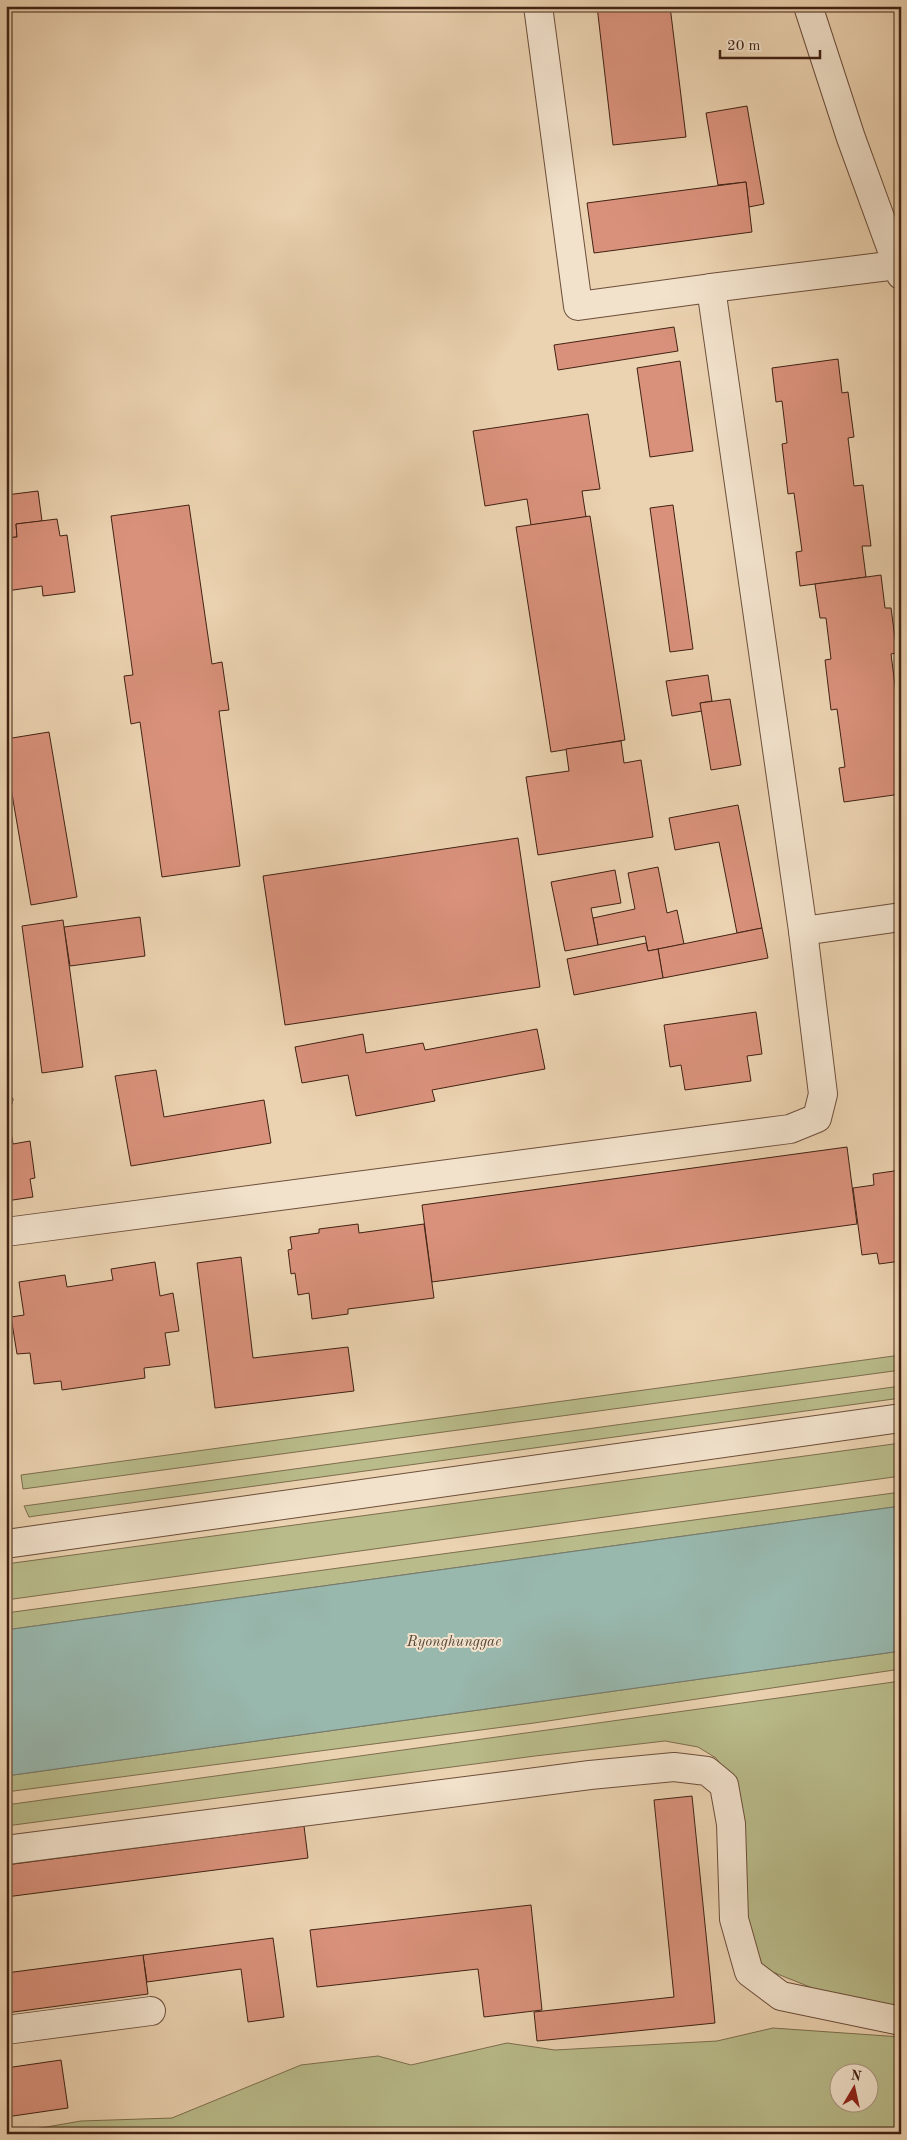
<svg xmlns="http://www.w3.org/2000/svg" width="907" height="2140" font-family="'Old Standard TT',serif">
<style>
.green{fill:#b9bb8a;stroke:#7d6e4e;fill-rule:evenodd}
.water{fill:#98b7ad;stroke:#757b6f}
.building{fill:#d9917b;stroke:#412213}
.lines{fill:none;stroke-linecap:round;stroke-linejoin:round}
.minor-casing{stroke:#6c4e3a;stroke-width:30}
.minor{stroke:#f2e2cc;stroke-width:28}
.labels{text-anchor:middle;stroke-width:4;stroke-linejoin:round;paint-order:stroke}
.water-label{font-size:15px;font-style:italic;fill:#57473a;stroke:#f2e2cc}
</style>
<rect width="100%" height="100%" fill="#ebd2b0"/>
<filter id="stains"><feTurbulence type="fractalNoise" baseFrequency=".004" numOctaves="4"/><feColorMatrix values="0 0 0 0 .2 0 0 0 0 .09 0 0 0 0 .02 0 0 0 .5 -.17"/></filter>
<radialGradient id="worn" r=".72"><stop offset=".6" stop-color="#630" stop-opacity="0"/><stop offset="1" stop-color="#630" stop-opacity=".3"/></radialGradient>
<g class="green">
<polygon points="901,1355 901,1370 23,1489 21,1475"/>
<polygon points="901,1386 901,1398 35,1516 29,1517 24,1506"/>
<polygon points="901,1443 901,1476 6,1600 6,1564"/>
<polygon points="901,1492 901,1506 6,1630 6,1613"/>
<polygon points="901,1651 901,1669 534,1723 6,1792 6,1776"/>
<polygon points="901,1681 901,2008 820,1991 760,1967 750,1954 727,1773 716,1758 698,1747 665,1741 535,1756 6,1826 6,1805"/>
<path d="M773,2028L901,2037V2134H6L81,2121L172,2118L301,2065L378,2056L411,2065L507,2043L555,2050L717,2041ZM840,2072H870V2102H840Z"/>
</g>
<polygon class="water" points="901,1506 901,1651 6,1776 6,1630"/>
<g class="building">
<polygon points="597,6 670,6 686,137 613,145"/>
<polygon points="747,106 764,204 749,207 746,182 718,185 706,113"/>
<polygon points="746,182 752,232 594,253 587,203"/>
<polygon points="674,327 678,351 558,370 554,345"/>
<polygon points="838,359 842,393 848,392 854,437 848,438 854,486 863,485 871,546 862,546 866,577 800,586 796,552 802,551 794,493 788,494 782,444 787,443 782,401 776,402 772,368"/>
<polygon points="680,361 693,451 650,457 637,368"/>
<polygon points="588,414 600,489 582,491 586,517 531,525 527,499 485,506 473,431"/>
<polygon points="38,491 42,521 16,524 17,537 6,538 6,495"/>
<polygon points="189,505 212,664 222,662 229,710 219,711 240,866 162,877 140,722 131,724 124,676 133,675 111,516"/>
<polygon points="673,505 693,649 670,652 650,508"/>
<polygon points="590,516 625,740 551,752 516,527"/>
<polygon points="57,519 60,536 67,535 75,592 43,596 42,586 6,591 6,538 17,537 16,524"/>
<polygon points="881,575 885,608 891,608 897,653 891,654 897,701 901,701 901,794 844,802 839,768 845,767 837,709 831,710 825,660 831,659 826,618 820,618 815,584"/>
<polygon points="708,675 712,701 700,703 702,711 672,716 666,681"/>
<polygon points="730,699 741,765 711,770 700,703"/>
<polygon points="49,732 77,897 31,905 6,759 6,739"/>
<polygon points="621,741 624,763 641,760 653,837 538,855 526,777 569,771 566,749"/>
<polygon points="738,805 762,928 737,933 719,842 675,850 669,818"/>
<polygon points="518,838 540,987 285,1025 263,876"/>
<polygon points="658,867 667,913 677,910 684,944 648,951 645,936 598,945 593,918 635,909 628,873"/>
<polygon points="615,870 621,903 591,908 598,945 565,951 551,882"/>
<polygon points="140,917 145,956 70,966 64,927"/>
<polygon points="63,920 83,1067 42,1073 22,926"/>
<polygon points="762,928 768,958 663,978 658,949"/>
<polygon points="646,943 648,951 658,949 663,978 574,995 567,959"/>
<polygon points="756,1012 762,1054 747,1056 751,1081 685,1090 681,1065 670,1067 664,1025"/>
<polygon points="537,1029 545,1069 432,1090 435,1101 356,1116 348,1075 302,1083 295,1047 363,1034 366,1053 423,1043 425,1050"/>
<polygon points="156,1070 164,1117 264,1100 271,1143 131,1166 115,1076"/>
<polygon points="6,1095 11,1096 13,1099 12,1104 7,1107 13,1144 30,1141 35,1178 30,1179 33,1197 6,1201"/>
<polygon points="847,1147 857,1224 432,1282 422,1205"/>
<polygon points="901,1170 901,1261 879,1264 877,1253 862,1255 853,1188 874,1185 873,1174"/>
<polygon points="358,1224 359,1233 424,1224 434,1298 348,1309 348,1314 312,1319 309,1293 298,1295 295,1273 291,1274 288,1250 292,1249 290,1237 319,1233 319,1229"/>
<polygon points="241,1257 253,1358 348,1347 354,1391 215,1408 197,1263"/>
<polygon points="155,1262 160,1296 173,1293 179,1331 165,1333 170,1365 144,1368 145,1378 62,1390 61,1381 34,1384 30,1353 17,1354 11,1317 24,1315 19,1282 65,1275 67,1287 113,1280 111,1269"/>
<polygon points="692,1796 715,2023 537,2041 534,2012 674,1997 654,1800"/>
<polygon points="304,1826 308,1858 6,1897 6,1865"/>
<polygon points="531,1905 542,2010 484,2017 478,1969 317,1987 310,1930"/>
<polygon points="273,1938 284,2017 248,2022 241,1969 147,1982 143,1955"/>
<polygon points="143,1955 148,1994 6,2013 6,1973"/>
<polygon points="61,2060 68,2108 6,2117 6,2068"/>
</g>
<g class="lines">
<g class="minor-casing">
<g id="minor">
<polyline points="808,6 851,138 901,275"/>
<polyline points="711,288 897,265"/>
<polyline points="803,931 901,917"/>
<polyline points="6,1232 790,1129 817,1118 823,1094 803,931 711,288 578,306 538,6"/>
<polyline points="6,1544 901,1418"/>
<polyline points="6,1850 590,1775 674,1767 707,1771 724,1785 731,1824 734,1919 749,1972 781,1996 901,2021"/>
<polyline points="6,2030 151,2011"/>
</g>
</g>
<use href="#minor" class="minor"/>
</g>
<g class="labels">
<g class="water-label">
<text x="454" y="1646">Ryonghunggae</text>
</g>
</g>
<rect width="907" height="2140" fill="none" stroke="#ebd2b0" stroke-width="25"/>
<rect x="8" y="8" width="892" height="2125" fill="none" stroke="#412213" stroke-width="2.5"/>
<rect x="12" y="12" width="882" height="2115" fill="none" stroke="#412213"/>
<g transform="translate(854 2088) rotate(9)"><circle r="24" fill="#f2e2cc" stroke="#ab9582"/>
<path d="M0-4L9 19L0 12L-9 19Z" fill="#8f2418"/>
<text y="-8" font-size="14" font-weight="bold" text-anchor="middle" fill="#412213">N</text>
</g>
<path d="M720 50v8h100v-8" fill="none" stroke="#412213" stroke-width="2.5"/>
<text x="727" y="50" font-size="15" fill="#412213" stroke="#f2e2cc" stroke-width="4" paint-order="stroke">20 m</text>
<rect width="100%" height="100%" filter="url(#stains)"/>
<rect width="100%" height="100%" fill="url(#worn)"/>
</svg>
